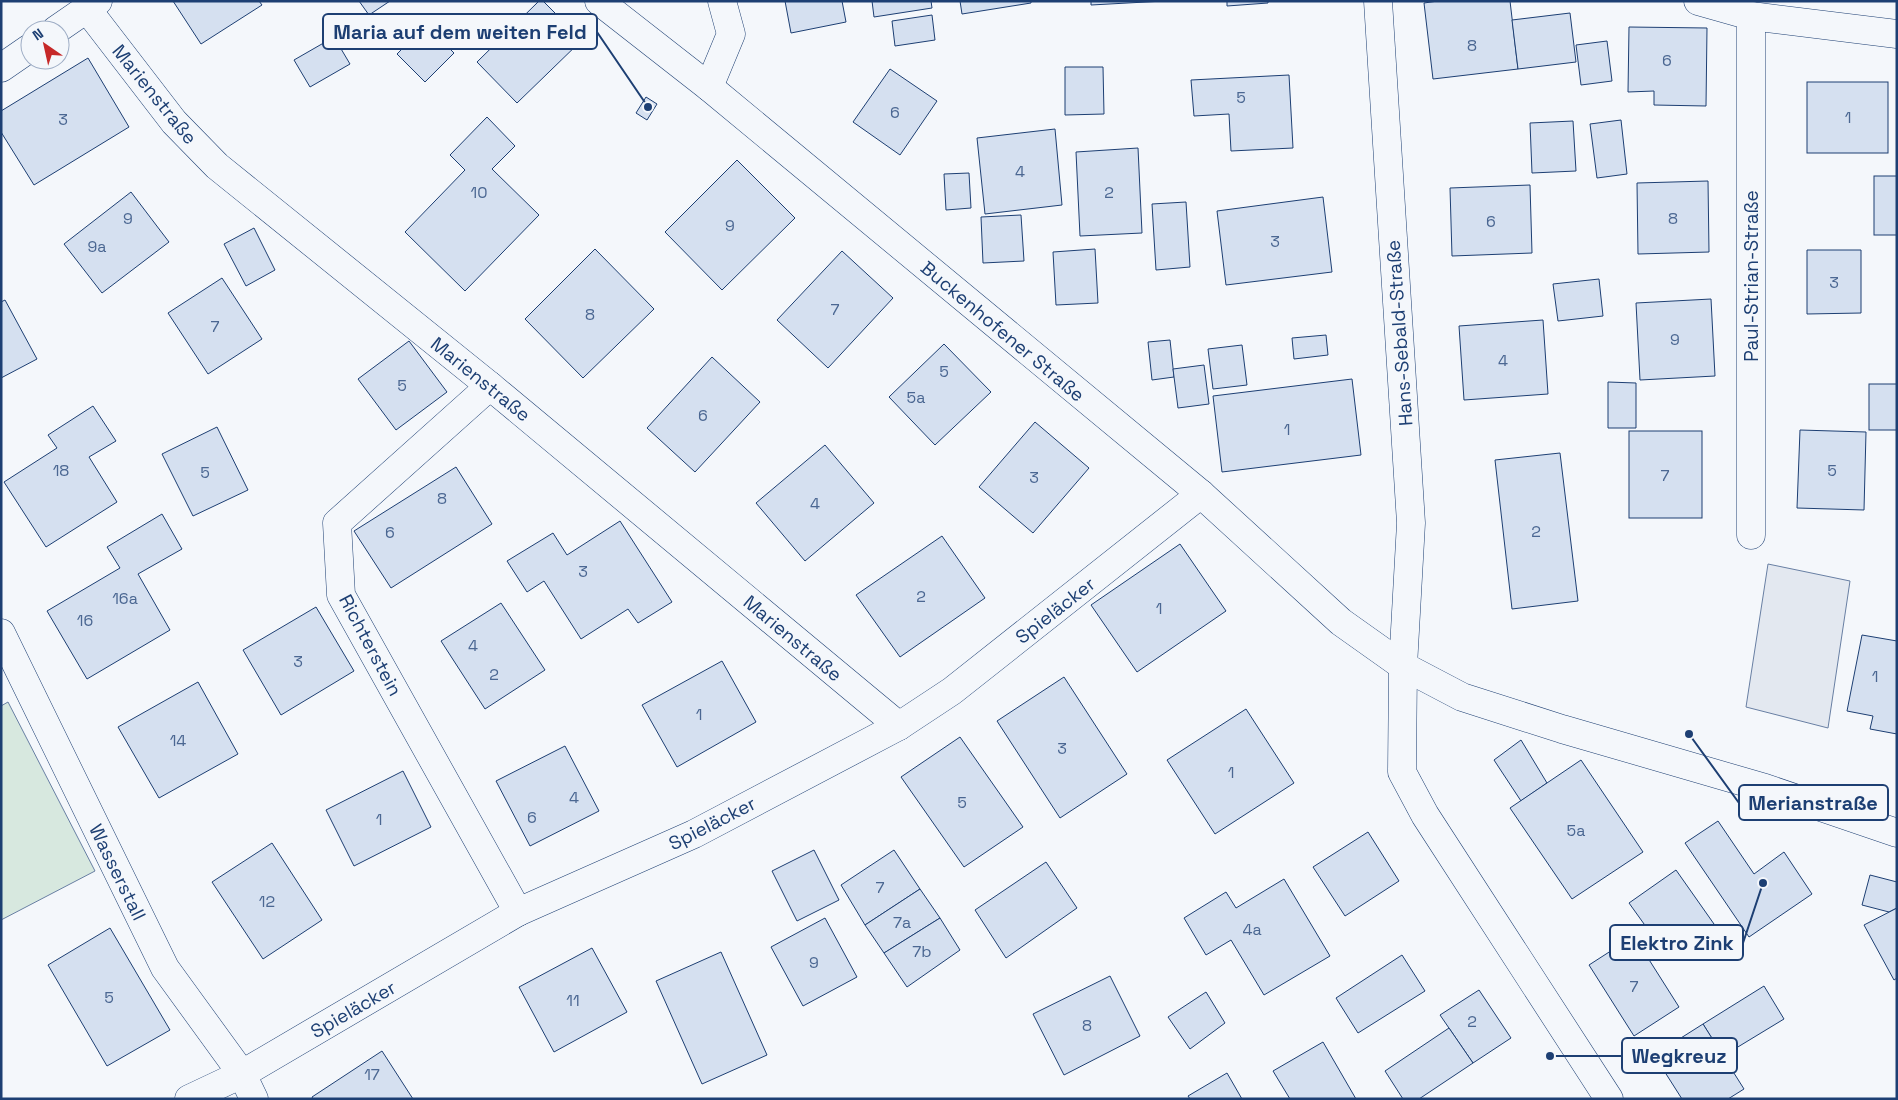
<svg xmlns="http://www.w3.org/2000/svg" width="1898" height="1100" font-family="'Space Grotesk',sans-serif">
<style>
.green{fill:#d7e8df;stroke:#687fa3}
.parking{fill:#e3e8f0;stroke:#687fa3}
.building{fill:#d5e0f0;stroke:#1d3f73}
.lines{fill:none;stroke-linecap:round;stroke-linejoin:round}
.minor-casing{stroke:#1d3f73;stroke-width:29}
.tertiary-casing{stroke:#1d3f73;stroke-width:29}
.minor{stroke:#f4f7fb;stroke-width:28}
.tertiary{stroke:#f4f7fb;stroke-width:28}
.labels{text-anchor:middle;stroke-width:4;stroke-linejoin:round;paint-order:stroke}
.number-label{font-size:16px;fill:#4b6792}
.street-label{font-size:19px;fill:#1d3f73;stroke:#f4f7fb}
.leader{fill:none;stroke:#1d3f73;stroke-width:2}
.callout-dot{fill:#1d3f73;stroke:#f4f7fb;stroke-width:2}
.callout{fill:#f4f7fb;stroke:#1d3f73;stroke-width:2}
.callout-label{font-size:20px;text-anchor:middle;font-weight:bold;fill:#1d3f73}
</style>
<rect width="100%" height="100%" fill="#f4f7fb"/>
<polygon class="green" points="8,702 95,871 1,920 1,706"/>
<polygon class="parking" points="1768,564 1850,581 1828,728 1746,707"/>
<g class="building">
<polygon points="173,1 259,1 262,5 201,44"/>
<polygon points="359,1 390,1 369,15"/>
<polygon points="539,1 543,1 582,40 517,103 477,62"/>
<polygon points="785,1 842,1 846,22 791,33"/>
<polygon points="872,1 931,1 932,8 874,17"/>
<polygon points="960,1 1031,1 1031,3 962,14"/>
<polygon points="1091,1 1164,1 1091,5"/>
<polygon points="1227,1 1268,1 1268,3 1227,6"/>
<polygon points="1438,1 1510,1 1518,69 1433,79 1424,3"/>
<polygon points="1570,13 1576,62 1518,69 1512,20"/>
<polygon points="932,15 935,40 895,46 892,21"/>
<polygon points="426,25 454,53 425,82 397,54"/>
<polygon points="1629,27 1707,28 1706,106 1654,105 1654,91 1628,92"/>
<polygon points="334,37 350,64 310,87 294,60"/>
<polygon points="1607,41 1612,81 1581,85 1576,45"/>
<polygon points="88,58 129,127 34,185 1,132 1,111"/>
<polygon points="1065,67 1103,67 1104,114 1065,115"/>
<polygon points="890,69 937,101 900,155 853,122"/>
<polygon points="1289,75 1293,148 1231,151 1229,114 1194,116 1191,80"/>
<rect x="1807" y="82" width="81" height="71"/>
<polygon points="646,97 657,104 647,120 636,113"/>
<polygon points="487,117 515,146 492,169 539,215 465,291 405,232 465,170 450,155"/>
<polygon points="1621,120 1627,174 1597,178 1590,124"/>
<polygon points="1573,121 1576,171 1532,173 1530,123"/>
<polygon points="1055,129 1062,205 985,214 977,138"/>
<polygon points="1138,148 1142,233 1080,236 1076,152"/>
<polygon points="737,160 795,218 722,290 665,232"/>
<polygon points="969,173 971,208 946,210 944,174"/>
<rect x="1874" y="176" width="23" height="59"/>
<polygon points="1708,181 1709,252 1638,254 1637,183"/>
<polygon points="1530,185 1532,253 1452,256 1450,188"/>
<polygon points="131,192 169,242 102,293 64,244"/>
<polygon points="1323,197 1332,272 1226,285 1217,211"/>
<polygon points="1186,202 1190,267 1156,270 1152,204"/>
<polygon points="1021,215 1024,261 983,263 981,217"/>
<polygon points="254,228 275,270 246,286 224,244"/>
<polygon points="595,249 654,309 583,378 525,319"/>
<polygon points="1095,249 1098,303 1056,305 1053,252"/>
<polygon points="1807,250 1861,250 1861,313 1807,314"/>
<polygon points="842,251 893,298 828,368 777,320"/>
<polygon points="222,278 262,339 208,374 168,313"/>
<polygon points="1599,279 1603,316 1558,321 1553,284"/>
<polygon points="1711,299 1715,376 1640,380 1636,303"/>
<polygon points="5,300 37,359 1,378 1,302"/>
<polygon points="1543,320 1548,394 1464,400 1459,326"/>
<polygon points="1326,335 1328,355 1294,359 1292,338"/>
<polygon points="1170,340 1174,377 1152,380 1148,342"/>
<polygon points="409,341 447,392 396,430 358,379"/>
<polygon points="944,344 991,392 935,445 889,397"/>
<polygon points="1242,345 1247,385 1213,389 1208,349"/>
<polygon points="712,357 760,402 695,472 647,428"/>
<polygon points="1204,365 1209,404 1178,408 1173,369"/>
<polygon points="1352,379 1361,455 1222,472 1213,396"/>
<polygon points="1608,382 1636,383 1636,428 1608,428"/>
<rect x="1869" y="384" width="28" height="46"/>
<polygon points="93,406 116,441 89,457 117,502 46,547 4,482 57,448 48,435"/>
<polygon points="1035,422 1089,468 1033,533 979,487"/>
<polygon points="217,427 248,490 193,516 162,454"/>
<polygon points="1800,430 1866,432 1864,510 1797,508"/>
<rect x="1629" y="431" width="73" height="87"/>
<polygon points="825,445 874,503 805,561 756,503"/>
<polygon points="1560,453 1578,601 1512,609 1495,460"/>
<polygon points="456,467 492,524 391,588 354,531"/>
<polygon points="162,514 182,549 138,574 170,630 87,679 47,611 120,568 107,547"/>
<polygon points="620,521 672,602 638,623 628,609 581,639 544,581 527,592 507,561 553,533 567,555"/>
<polygon points="942,536 985,598 900,657 856,595"/>
<polygon points="1180,544 1226,611 1137,672 1091,605"/>
<polygon points="501,603 545,670 485,709 441,641"/>
<polygon points="316,607 354,671 281,715 243,650"/>
<polygon points="1862,635 1897,641 1897,734 1870,729 1873,716 1847,711"/>
<polygon points="722,661 756,722 677,767 642,705"/>
<polygon points="1064,677 1127,774 1060,818 997,721"/>
<polygon points="198,682 238,754 159,798 118,727"/>
<polygon points="1246,709 1294,783 1215,834 1167,760"/>
<polygon points="960,737 1023,827 964,867 901,777"/>
<polygon points="1521,740 1547,783 1521,801 1494,760"/>
<polygon points="565,746 599,811 530,846 496,781"/>
<polygon points="1581,760 1643,852 1572,899 1510,808"/>
<polygon points="403,771 431,827 354,866 326,810"/>
<polygon points="1718,821 1754,874 1784,852 1812,894 1749,937 1685,843"/>
<polygon points="1368,832 1399,881 1345,916 1313,867"/>
<polygon points="272,843 322,920 263,959 212,882"/>
<polygon points="814,850 839,900 797,921 772,871"/>
<polygon points="894,850 920,889 865,925 841,885"/>
<polygon points="1046,862 1077,908 1006,958 975,910"/>
<polygon points="1676,870 1714,924 1667,956 1629,903"/>
<polygon points="1870,875 1897,882 1897,908 1889,912 1862,905"/>
<polygon points="1284,879 1330,956 1264,995 1231,940 1206,955 1184,918 1226,892 1236,908"/>
<polygon points="920,889 940,918 884,953 865,925"/>
<polygon points="1897,908 1897,978 1894,980 1864,925"/>
<polygon points="825,918 857,977 803,1006 771,947"/>
<polygon points="940,918 960,950 907,987 884,953"/>
<polygon points="110,928 170,1030 107,1066 48,965"/>
<polygon points="1634,936 1679,1007 1634,1036 1589,965"/>
<polygon points="592,948 627,1012 554,1052 519,987"/>
<polygon points="721,952 767,1055 702,1084 656,981"/>
<polygon points="1402,955 1425,991 1358,1033 1336,998"/>
<polygon points="1110,976 1140,1036 1064,1075 1033,1014"/>
<polygon points="1764,986 1784,1019 1723,1056 1703,1024"/>
<polygon points="1479,990 1511,1038 1473,1063 1440,1015"/>
<polygon points="1206,992 1225,1023 1190,1049 1168,1017"/>
<polygon points="1703,1024 1744,1089 1728,1099 1682,1099 1654,1055"/>
<polygon points="1449,1028 1473,1063 1419,1099 1403,1099 1385,1071"/>
<polygon points="1323,1042 1356,1099 1290,1099 1273,1071"/>
<polygon points="382,1051 413,1099 313,1099 312,1097"/>
<polygon points="1227,1073 1242,1099 1190,1099 1188,1096"/>
</g>
<g class="lines">
<g class="minor-casing">
<g id="minor">
<polyline points="1378,1 1411,523 1403,666 1402,772 1425,815 1609,1099"/>
<polyline points="1698,1 1751,16 1897,34"/>
<polyline points="87,9 174,122 217,166 490,386 899,726"/>
<polyline points="56,30 98,1"/>
<polyline points="1,68 30,48"/>
<polyline points="709,87 731,34 722,1"/>
<polyline points="490,386 337,523 341,595 518,912"/>
<polyline points="1751,535 1751,16"/>
<polyline points="1,633 165,968 242,1074 254,1099"/>
<polyline points="189,1099 242,1074 518,912 694,834 899,726 952,691 1201,494"/>
</g>
</g>
<g class="tertiary-casing">
<polyline id="tertiary" points="599,1 709,87 1201,494 1341,622 1403,666 1462,697 1562,729 1765,788 1897,833"/>
</g>
<use href="#minor" class="minor"/>
<use href="#tertiary" class="tertiary"/>
</g>
<g class="labels">
<g class="number-label">
<text x="1472" y="51">8</text>
<text x="1667" y="66">6</text>
<text x="1241" y="103">5</text>
<text x="895" y="118">6</text>
<text x="1848" y="123">1</text>
<text x="63" y="125">3</text>
<text x="1020" y="177">4</text>
<text x="479" y="198">10</text>
<text x="1109" y="198">2</text>
<text x="128" y="224">9</text>
<text x="1673" y="224">8</text>
<text x="1491" y="227">6</text>
<text x="730" y="231">9</text>
<text x="1275" y="247">3</text>
<text x="97" y="252">9a</text>
<text x="1834" y="288">3</text>
<text x="835" y="315">7</text>
<text x="590" y="320">8</text>
<text x="215" y="332">7</text>
<text x="1675" y="345">9</text>
<text x="1503" y="366">4</text>
<text x="944" y="377">5</text>
<text x="402" y="391">5</text>
<text x="916" y="403">5a</text>
<text x="703" y="421">6</text>
<text x="1287" y="435">1</text>
<text x="61" y="476">18</text>
<text x="1832" y="476">5</text>
<text x="205" y="478">5</text>
<text x="1665" y="481">7</text>
<text x="1034" y="483">3</text>
<text x="442" y="504">8</text>
<text x="815" y="509">4</text>
<text x="1536" y="537">2</text>
<text x="390" y="538">6</text>
<text x="583" y="577">3</text>
<text x="921" y="602">2</text>
<text x="125" y="604">16a</text>
<text x="1159" y="614">1</text>
<text x="85" y="626">16</text>
<text x="473" y="651">4</text>
<text x="298" y="667">3</text>
<text x="494" y="680">2</text>
<text x="1875" y="682">1</text>
<text x="699" y="720">1</text>
<text x="178" y="746">14</text>
<text x="1062" y="754">3</text>
<text x="1231" y="778">1</text>
<text x="574" y="803">4</text>
<text x="962" y="808">5</text>
<text x="532" y="823">6</text>
<text x="379" y="825">1</text>
<text x="1576" y="836">5a</text>
<text x="880" y="893">7</text>
<text x="267" y="907">12</text>
<text x="902" y="928">7a</text>
<text x="1252" y="935">4a</text>
<text x="922" y="957">7b</text>
<text x="814" y="968">9</text>
<text x="1634" y="992">7</text>
<text x="109" y="1003">5</text>
<text x="573" y="1006">11</text>
<text x="1472" y="1027">2</text>
<text x="1087" y="1031">8</text>
<text x="372" y="1080">17</text>
</g>
<g class="street-label">
<text transform="translate(155 94) rotate(51)" y="7">Marienstraße</text>
<text transform="translate(1751 276) rotate(-90)" y="7">Paul-Strian-Straße</text>
<text transform="translate(1003 331) rotate(40)" y="7">Buckenhofener Straße</text>
<text transform="translate(1399 333) rotate(-94)" y="7">Hans-Sebald-Straße</text>
<text transform="translate(481 379) rotate(39)" y="7">Marienstraße</text>
<text transform="translate(1055 610) rotate(-38)" y="7">Spieläcker</text>
<text transform="translate(793 638) rotate(40)" y="7">Marienstraße</text>
<text transform="translate(371 645) rotate(62)" y="7">Richterstein</text>
<text transform="translate(712 823) rotate(-27)" y="7">Spieläcker</text>
<text transform="translate(118 872) rotate(64)" y="7">Wasserstall</text>
<text transform="translate(353 1009) rotate(-30)" y="7">Spieläcker</text>
</g>
</g>
<path class="leader" d="M648 107L597 32M1689 734L1739 803M1763 883L1743 943M1550 1056L1622 1056"/>
<g class="callout-dot">
<circle cx="648" cy="107" r="5"/>
<circle cx="1689" cy="734" r="5"/>
<circle cx="1763" cy="883" r="5"/>
<circle cx="1550" cy="1056" r="5"/>
</g>
<g class="callout">
<rect x="323" y="14" width="274" height="35" rx="5"/>
<rect x="1739" y="785" width="149" height="35" rx="5"/>
<rect x="1610" y="925" width="133" height="35" rx="5"/>
<rect x="1622" y="1038" width="115" height="35" rx="5"/>
</g>
<g class="callout-label">
<text x="460" y="39">Maria auf dem weiten Feld</text>
<text x="1813" y="810">Merianstraße</text>
<text x="1677" y="950">Elektro Zink</text>
<text x="1679" y="1063">Wegkreuz</text>
</g>
<rect width="1898" height="1100" fill="none" stroke="#1d3f73" stroke-width="5"/>
<g transform="translate(45 45) rotate(326)"><circle r="24" fill="#f4f7fb" stroke="#9eadc5"/>
<path d="M0-4L9 19L0 12L-9 19Z" fill="#c62828"/>
<text y="-8" font-size="14" font-weight="bold" text-anchor="middle" fill="#1d3f73">N</text>
</g>
</svg>
